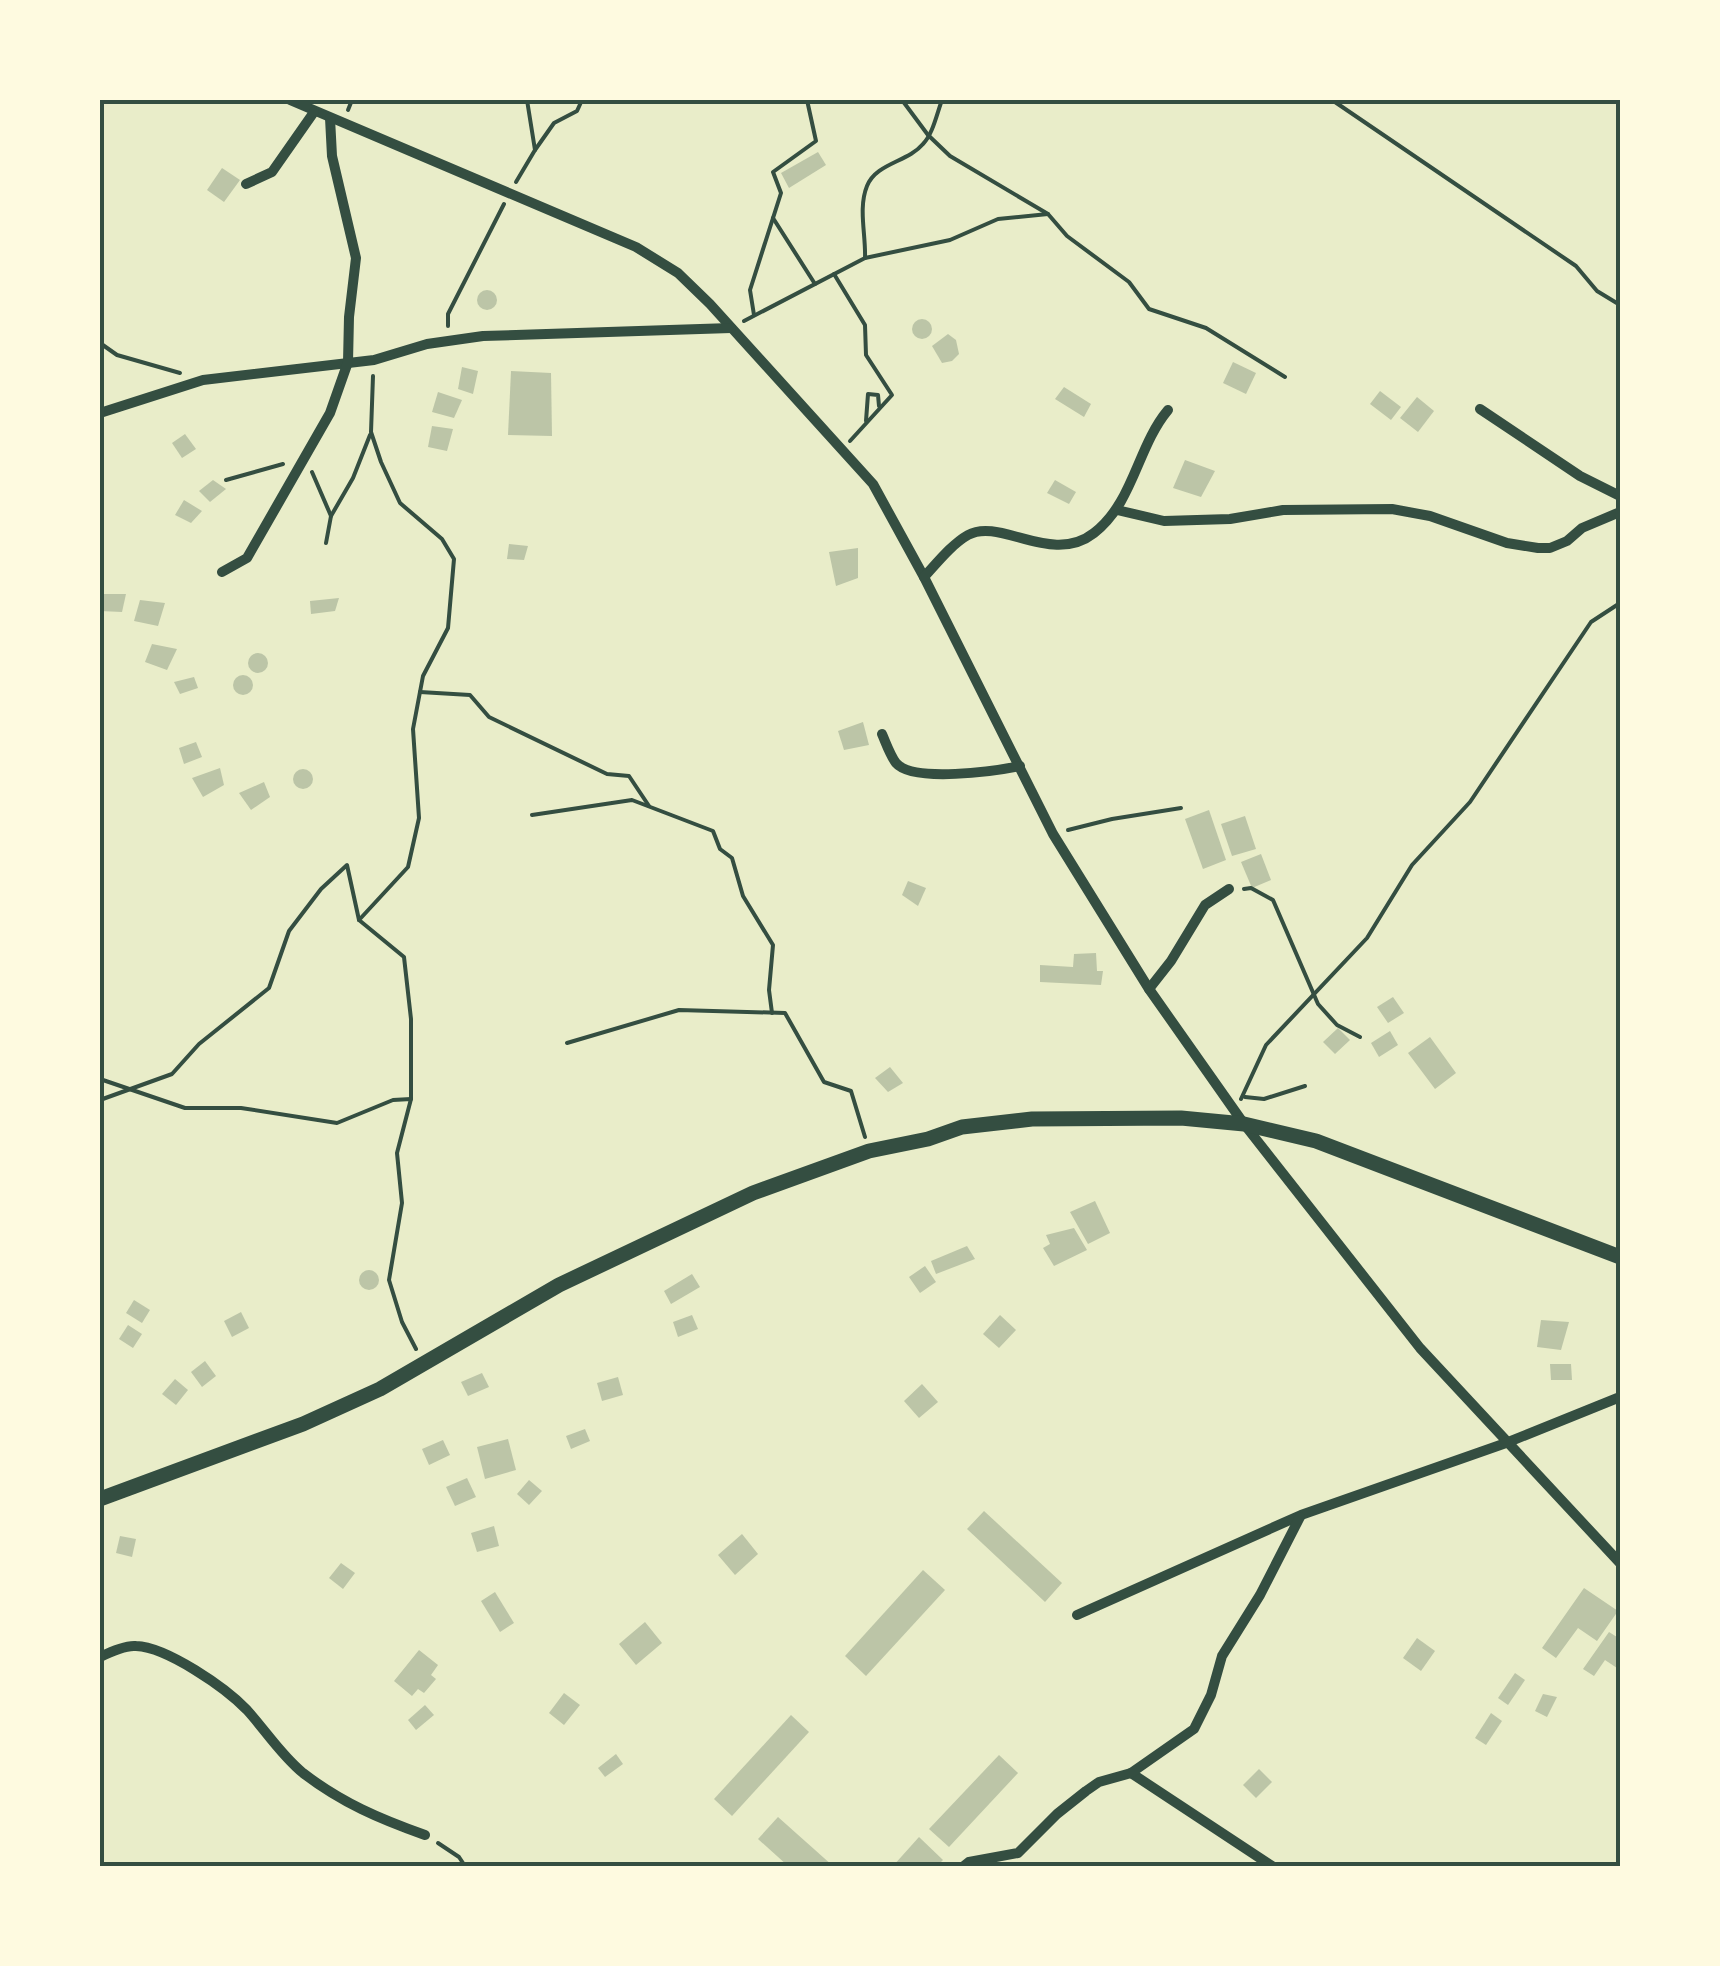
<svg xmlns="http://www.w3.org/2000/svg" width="1720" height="1966" font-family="'Times New Roman',serif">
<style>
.building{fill:#bcc5a7}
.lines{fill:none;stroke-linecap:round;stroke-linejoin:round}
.path{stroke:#344e41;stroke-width:4}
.minor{stroke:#344e41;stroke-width:10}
.tertiary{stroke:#344e41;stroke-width:15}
.neatline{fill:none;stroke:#344e41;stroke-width:4}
</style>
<rect width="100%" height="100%" fill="#e9edc9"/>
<g class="building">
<polygon points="818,152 826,165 789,188 781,173"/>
<polygon points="222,168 240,180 224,202 207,190"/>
<circle cx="487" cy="300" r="10"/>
<circle cx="922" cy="329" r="10"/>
<polygon points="948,334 956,340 959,354 952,361 942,363 932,346"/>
<polygon points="1233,362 1256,373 1246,394 1223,383"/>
<polygon points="462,367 478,371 473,394 458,389"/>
<polygon points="511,371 551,373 552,436 508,435"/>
<polygon points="1064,387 1091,404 1084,417 1055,399"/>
<polygon points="1380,391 1401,407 1391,420 1370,404"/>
<polygon points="438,392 462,400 454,418 432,412"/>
<polygon points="1417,397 1434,411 1418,432 1400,418"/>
<polygon points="432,426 453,429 447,451 428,447"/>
<polygon points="185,434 196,449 182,458 172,443"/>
<polygon points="1185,460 1215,471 1201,497 1173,488"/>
<polygon points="213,480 226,489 210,502 199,491"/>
<polygon points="1055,480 1076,492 1069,504 1047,493"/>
<polygon points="184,500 202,511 191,523 175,515"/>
<polygon points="509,544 528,546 524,560 507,559"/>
<polygon points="858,548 858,578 836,586 829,552"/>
<polygon points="100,594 126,594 122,612 100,611"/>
<polygon points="339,598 335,611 311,614 310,601"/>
<polygon points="140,600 165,603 158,626 134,621"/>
<polygon points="152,644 177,649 167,670 145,662"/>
<circle cx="258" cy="663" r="10"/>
<circle cx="243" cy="685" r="10"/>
<polygon points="194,677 198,688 180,694 174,682"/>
<polygon points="863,722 869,745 844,750 838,731"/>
<polygon points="196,742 202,757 184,764 179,748"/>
<polygon points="220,768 224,785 203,797 192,778"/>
<circle cx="303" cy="779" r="10"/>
<polygon points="264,782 270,797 251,810 239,793"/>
<polygon points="1209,810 1226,860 1203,869 1185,819"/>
<polygon points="1245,816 1256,849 1232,856 1221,824"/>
<polygon points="1261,854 1271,880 1252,888 1241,862"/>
<polygon points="908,881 926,888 918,906 902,895"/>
<polygon points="1096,953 1097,971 1103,971 1101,985 1040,982 1040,965 1073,967 1074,954"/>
<polygon points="1393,997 1404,1013 1388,1023 1377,1007"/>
<polygon points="1338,1028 1350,1040 1335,1054 1323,1042"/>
<polygon points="1390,1031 1398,1045 1379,1057 1371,1043"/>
<polygon points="1430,1037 1456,1073 1435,1089 1408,1053"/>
<polygon points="890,1067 903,1083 888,1092 875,1078"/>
<polygon points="1095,1201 1110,1233 1088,1244 1070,1212"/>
<polygon points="1074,1228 1087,1250 1054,1266 1043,1248 1050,1244 1046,1235"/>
<polygon points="967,1246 975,1259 936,1274 931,1261"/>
<polygon points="925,1266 936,1282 920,1293 909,1277"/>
<circle cx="369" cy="1280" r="10"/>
<polygon points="692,1274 700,1287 671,1304 664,1291"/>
<polygon points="134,1300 150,1310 142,1323 126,1313"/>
<polygon points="241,1312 249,1328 232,1337 224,1321"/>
<polygon points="692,1315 698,1329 678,1337 673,1322"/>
<polygon points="1000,1315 1016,1330 999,1348 983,1334"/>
<polygon points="1541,1320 1569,1322 1561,1350 1537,1347"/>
<polygon points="128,1325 142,1334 133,1348 119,1339"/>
<polygon points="205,1361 216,1376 202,1387 191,1372"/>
<polygon points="1550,1364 1571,1364 1572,1380 1551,1380"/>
<polygon points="482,1373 489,1387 468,1396 461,1382"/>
<polygon points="618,1377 623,1395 602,1401 597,1383"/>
<polygon points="175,1379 188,1390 176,1405 162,1394"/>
<polygon points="922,1384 938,1402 919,1418 904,1401"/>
<polygon points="585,1429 590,1441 571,1449 566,1436"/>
<polygon points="508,1439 516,1470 485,1479 477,1447"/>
<polygon points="443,1440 450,1455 429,1465 422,1449"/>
<polygon points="467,1478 476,1497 455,1506 446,1487"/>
<polygon points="529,1480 542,1491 529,1505 517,1494"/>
<polygon points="984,1511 1062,1583 1045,1602 967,1529"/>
<polygon points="494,1526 499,1546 477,1552 471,1533"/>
<polygon points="742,1534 758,1554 735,1575 718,1555"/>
<polygon points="120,1536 136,1539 132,1557 116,1553"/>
<polygon points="341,1563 355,1573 343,1589 329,1578"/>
<polygon points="923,1570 945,1590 866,1676 845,1656"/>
<polygon points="1584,1588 1618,1611 1597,1641 1578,1628 1556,1658 1542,1648"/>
<polygon points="495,1592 514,1623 500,1632 481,1601"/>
<polygon points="645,1622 662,1643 636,1665 619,1644"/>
<polygon points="1609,1632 1620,1639 1620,1670 1605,1660 1594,1676 1583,1669"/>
<polygon points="1417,1638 1435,1651 1421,1671 1403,1658"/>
<polygon points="419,1650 438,1665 431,1675 436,1679 424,1693 418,1689 412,1696 394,1681"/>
<polygon points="1515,1673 1525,1680 1508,1705 1498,1698"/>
<polygon points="564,1693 580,1705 564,1725 549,1713"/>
<polygon points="1543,1694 1557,1697 1547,1717 1535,1711"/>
<polygon points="425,1705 434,1715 416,1730 408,1720"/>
<polygon points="1491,1713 1502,1721 1486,1745 1475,1738"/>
<polygon points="791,1715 809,1732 732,1816 714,1799"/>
<polygon points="616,1754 623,1764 605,1777 598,1768"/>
<polygon points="999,1755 1018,1773 949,1847 929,1829"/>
<polygon points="1259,1769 1272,1782 1256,1798 1243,1785"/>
<polygon points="778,1817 833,1866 788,1866 758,1839"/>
<polygon points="919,1837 943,1860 937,1866 893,1866"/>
</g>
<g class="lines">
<g class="path">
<polyline points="902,100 928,135 950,156 1048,214 1067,236 1129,282 1149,309 1206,328 1285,377"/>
<polyline points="1332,100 1576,266 1597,291 1620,305"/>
<polyline points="348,110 352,100"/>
<polyline points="535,150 554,123 577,111 582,100"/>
<polyline points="516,182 535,150 527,100"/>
<polyline points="773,218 815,284"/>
<path d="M865,258C866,235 858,208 867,186C876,163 908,162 923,144C933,134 937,113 942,100"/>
<polyline points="834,274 865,325 866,355 892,395 850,441"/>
<polyline points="754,315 750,290 781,193 773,172 816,141 807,100"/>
<polyline points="744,321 865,258 950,240 998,219 1048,214"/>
<polyline points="448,326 448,314 504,204"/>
<polyline points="100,343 117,355 180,373"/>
<polyline points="373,376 371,432 381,462 400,503 442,539 454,559 448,628 423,676 413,729 419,818 408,867 359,920 404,957 411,1019 411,1099"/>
<polyline points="866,421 868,394 878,395 879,406"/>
<polyline points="312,472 331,516 326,543"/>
<polyline points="226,480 283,464"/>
<polyline points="331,516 353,478 370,435"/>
<polyline points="420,692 470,695 489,717 607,774 629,776 649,806"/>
<polyline points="532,815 632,800 713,831 720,849 732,858 743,896 773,945 769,990 772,1013"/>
<polyline points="1068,830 1112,819 1181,808"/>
<polyline points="1244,889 1251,888 1273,900 1318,1004 1337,1025 1360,1037"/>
<polyline points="567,1043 679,1010 785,1013 824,1082 851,1091 865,1137"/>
<polyline points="100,1079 185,1108 241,1108 337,1123 393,1100 411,1099 397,1153 402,1203 389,1280 402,1322 416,1349"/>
<polyline points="1245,1097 1264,1099 1305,1086"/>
<polyline points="1241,1099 1266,1045 1367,938 1412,865 1470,802 1591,622 1620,603"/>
<polyline points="100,1100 172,1074 199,1044 269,988 289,931 321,889 347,865 359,920"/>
<polyline points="438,1843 459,1857 465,1866"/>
</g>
<g class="minor">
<polyline points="290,100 636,247 678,273 710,304 873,484 924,577 1053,834 1149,989 1244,1124 1420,1348 1620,1563"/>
<polyline points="246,184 272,172 314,112"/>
<polyline points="1480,409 1580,476 1620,496"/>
<polyline points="100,413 203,380 374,360 427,344 483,336 731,328"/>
<polyline points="1117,510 1164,521 1230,519 1283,510 1392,509 1430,516 1507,543 1538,548 1550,548 1567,541 1582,528 1620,512"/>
<polyline points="222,572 247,558 330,413 348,362 349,317 356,258 332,156 330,118"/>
<path d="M924,577C937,563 952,544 968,535C1000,517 1052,566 1094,533C1134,502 1137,447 1168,410"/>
<path d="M882,734C886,743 890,755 896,763C913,783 996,771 1020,766"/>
<polyline points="1149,989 1171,961 1205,905 1229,889"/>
<polyline points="1077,1615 1301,1515 1506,1443 1620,1397"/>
<path d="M100,1657C110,1652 125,1645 136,1646C167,1647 226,1688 247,1710C266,1731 281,1755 303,1773C342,1803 380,1819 425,1835"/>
<polyline points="1131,1773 1272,1866"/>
<polyline points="964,1866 969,1862 1018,1853 1057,1814 1086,1791 1099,1782 1131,1773 1194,1729 1211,1695 1222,1656 1260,1595 1300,1517"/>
</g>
<polyline class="tertiary" points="100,1499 303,1424 380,1389 559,1285 753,1193 869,1151 928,1139 962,1127 1032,1119 1181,1118 1244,1124 1316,1141 1620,1257"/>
</g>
<rect width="1720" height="1966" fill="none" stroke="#fefae0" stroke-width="205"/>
<rect x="102" y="102" width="1516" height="1762" class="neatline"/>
</svg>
